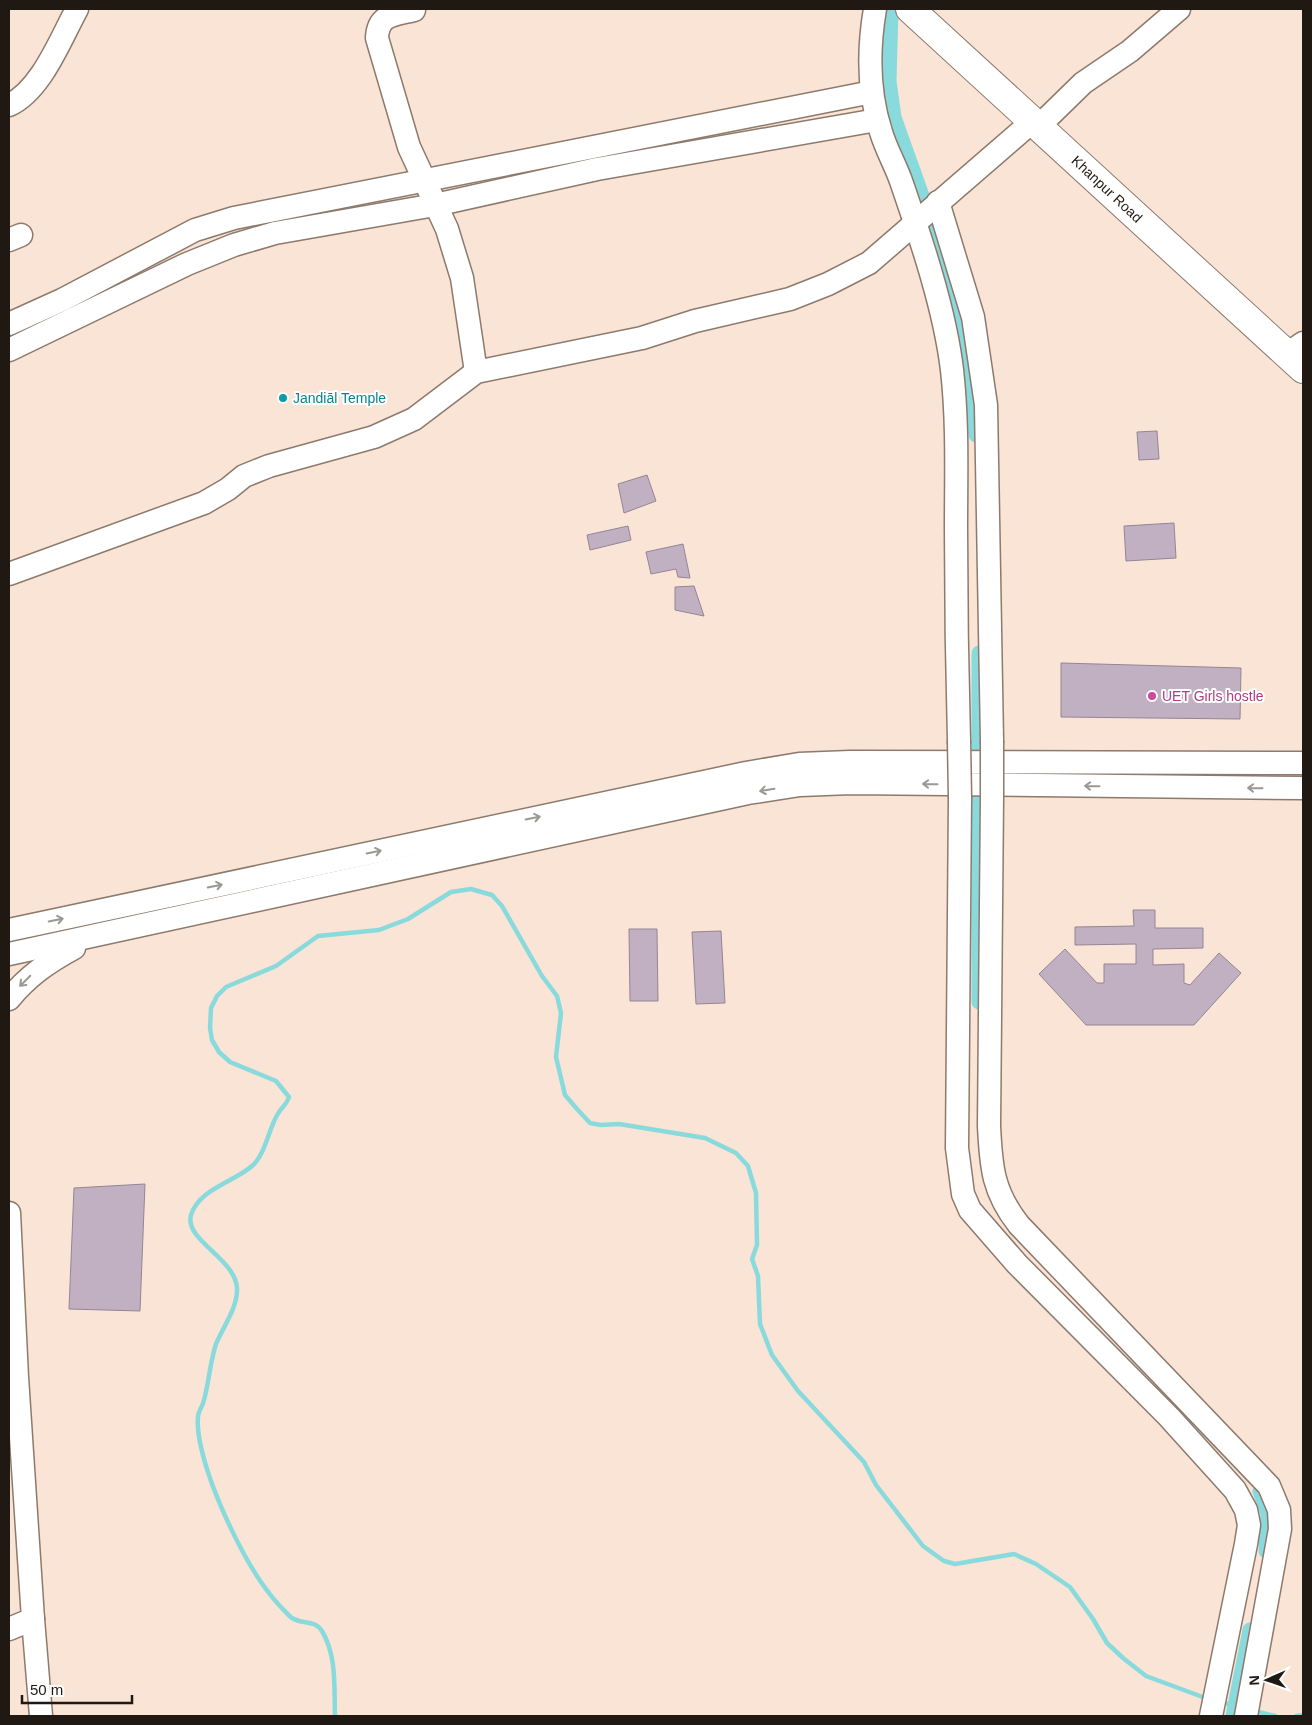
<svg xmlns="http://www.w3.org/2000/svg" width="1312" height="1725" font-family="Helvetica,sans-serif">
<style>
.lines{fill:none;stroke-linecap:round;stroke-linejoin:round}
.stream{stroke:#89dadc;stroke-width:4.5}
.canal{stroke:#89dadc;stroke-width:15}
.building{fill:#c0b0c2;stroke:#948596}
.minor-casing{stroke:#8d7a6c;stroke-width:25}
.highway-casing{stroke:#8d7a6c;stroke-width:30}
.minor{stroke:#fff;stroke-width:22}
.highway{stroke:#fff;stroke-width:28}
.minor-bridge-casing{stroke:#8d7a6c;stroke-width:25;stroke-linecap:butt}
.minor-bridge{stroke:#fff;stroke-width:22}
.oneway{stroke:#9b9895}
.culture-dot{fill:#0f9aa8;stroke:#fff;stroke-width:2}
.hotel-dot{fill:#d1479c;stroke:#fff;stroke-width:2}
.labels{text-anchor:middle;stroke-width:4;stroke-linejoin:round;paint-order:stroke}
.street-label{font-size:14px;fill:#201913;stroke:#fff}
.culture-label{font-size:14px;fill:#0d838f;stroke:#fff;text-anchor:start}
.hotel-label{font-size:14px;fill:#b23c85;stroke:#fff;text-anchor:start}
</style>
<rect width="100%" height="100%" fill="#f9e4d5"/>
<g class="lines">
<g class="stream">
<polyline points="1221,1702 1242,1708"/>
<polyline points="1254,1711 1275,1716"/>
<path d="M335,1716C334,1688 337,1656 322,1631C314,1619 303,1625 292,1618C288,1615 283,1609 279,1605C247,1571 211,1492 201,1447C199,1438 197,1427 198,1417C198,1411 203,1406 204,1400C209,1382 210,1362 216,1344C223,1327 238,1307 237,1288C235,1258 184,1240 191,1215C199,1189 234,1182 252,1166C266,1154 269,1126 279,1112C283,1106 287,1104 289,1097L276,1081L230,1062L219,1052L212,1040L210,1028L211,1008L217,996L226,987L276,966L318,936L379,930L408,919L451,892L471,889L492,895L502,906L542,976L557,996L561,1013L556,1057L565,1095L577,1109L590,1123L601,1125L619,1124L705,1138L736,1153L748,1166L756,1193L757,1245L752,1259L758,1276L760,1324L772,1355L798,1391L864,1462L876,1485L923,1546L944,1561L955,1564L1014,1554L1036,1564L1070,1587L1093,1619L1107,1643L1123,1658L1146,1676L1208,1699"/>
<polyline points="1296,1716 1303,1715"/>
</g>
<g class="canal">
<path d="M891,9L889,81L894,117C914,175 937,233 953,292C966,338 973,387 976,435"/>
<polyline points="979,1002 979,653"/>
<polyline points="1260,1491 1268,1514 1266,1551"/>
<polyline points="1233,1716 1250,1630"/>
</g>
</g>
<g class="building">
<polygon points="1157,431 1159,459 1139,460 1137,432"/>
<polygon points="647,475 656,501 624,513 618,484"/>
<polygon points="1174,523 1176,558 1126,561 1124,526"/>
<polygon points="628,526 631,540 590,550 587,535"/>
<polygon points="683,544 690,578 678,577 676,569 651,574 646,552"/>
<polygon points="694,586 704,616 675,610 675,587"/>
<polygon points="1061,663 1241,668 1240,719 1061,717"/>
<polygon points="1133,910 1155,910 1155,928 1203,928 1203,948 1153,949 1153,965 1184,964 1184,983 1190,985 1219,953 1241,973 1194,1025 1086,1025 1039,974 1065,949 1097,983 1104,983 1104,964 1136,964 1136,944 1075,945 1075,927 1134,926"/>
<polygon points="629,929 657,929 658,1001 630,1001"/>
<polygon points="721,931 725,1003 696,1004 692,932"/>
<polygon points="145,1184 140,1311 69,1309 74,1188"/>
</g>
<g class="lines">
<g class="minor-casing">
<g id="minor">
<path d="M875,9C868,50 868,92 881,132C886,149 895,164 901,181C921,239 945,310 952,370C958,423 956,476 956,529C956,600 957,670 959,741"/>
<path d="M414,10C394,15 378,14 377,38L409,147L447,229L462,278L476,372"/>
<path d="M9,105C41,91 61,38 77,9"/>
<polyline points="1039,126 1083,83 1130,51 1179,9"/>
<polyline points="938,202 973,317 986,405 992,741"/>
<polyline points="9,240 21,235"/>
<polyline points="9,324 62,300 195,230 234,218 872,92"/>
<polyline points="9,350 187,264 234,245 275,233 435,205 597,169 877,120"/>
<polyline points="1287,354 1303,343"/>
<polyline points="9,574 204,503 228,489 244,476 269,466 374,437 414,419 476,372 642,338 695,321 790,299 828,284 869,263 1033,121"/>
<path d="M992,797L989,1126C991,1168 993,1192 1019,1225L1269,1486L1279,1510L1280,1529L1246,1716"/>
<polyline points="960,798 957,1148 963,1194 970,1210 1017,1264 1169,1417 1235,1490 1246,1510 1249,1525 1246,1544 1211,1716"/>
<polyline points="9,930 746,773 799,764 850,762 1303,763"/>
<polyline points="9,954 748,793 800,785 851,783 1303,788"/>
<path d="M9,999C28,976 48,962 74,948"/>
<polyline points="9,1213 17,1377 33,1619 9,1629"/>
<polyline points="33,1619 41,1716"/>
</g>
</g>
<g class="highway-casing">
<polyline id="highway" points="910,9 1303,369"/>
</g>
<use href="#minor" class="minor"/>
<use href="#highway" class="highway"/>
<g class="minor-bridge-casing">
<g id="minor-bridge">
<polyline points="959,741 960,798"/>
<polyline points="992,797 992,741"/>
</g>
</g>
<use href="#minor-bridge" class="minor-bridge"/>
</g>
<defs><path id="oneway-shaft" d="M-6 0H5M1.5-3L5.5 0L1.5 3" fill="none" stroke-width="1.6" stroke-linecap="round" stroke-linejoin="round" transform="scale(1.25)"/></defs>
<g class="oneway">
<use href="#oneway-shaft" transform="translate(930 784) rotate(-179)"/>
<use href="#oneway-shaft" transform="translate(1092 786) rotate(-179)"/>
<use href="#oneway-shaft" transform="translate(1255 788) rotate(-179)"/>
<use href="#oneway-shaft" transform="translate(767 790) rotate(171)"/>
<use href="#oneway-shaft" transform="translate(533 818) rotate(-12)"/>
<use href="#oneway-shaft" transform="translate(374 852) rotate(-12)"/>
<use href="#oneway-shaft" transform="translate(215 886) rotate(-12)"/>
<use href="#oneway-shaft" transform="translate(56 920) rotate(-12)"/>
<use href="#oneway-shaft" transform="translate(25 981) rotate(135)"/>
</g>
<circle class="culture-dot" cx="283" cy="398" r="5"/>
<circle class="hotel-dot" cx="1152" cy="696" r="5"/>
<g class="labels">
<g class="street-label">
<text transform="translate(1107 189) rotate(43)" y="5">Khanpur Road</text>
</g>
<g class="culture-label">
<text x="293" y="403">Jandiāl Temple</text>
</g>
<g class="hotel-label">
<text x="1162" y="701">UET Girls hostle</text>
</g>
</g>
<rect width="1312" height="1725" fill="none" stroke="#201913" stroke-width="20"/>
<g transform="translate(1267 1680) rotate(268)" stroke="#ffffff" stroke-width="4" paint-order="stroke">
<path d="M0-4L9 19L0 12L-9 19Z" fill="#201913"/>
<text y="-8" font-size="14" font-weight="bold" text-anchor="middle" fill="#201913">N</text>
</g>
<path d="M22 1695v8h110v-8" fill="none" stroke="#201913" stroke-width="2.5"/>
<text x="30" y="1695" font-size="15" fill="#201913" stroke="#ffffff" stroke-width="4" paint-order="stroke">50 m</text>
</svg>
